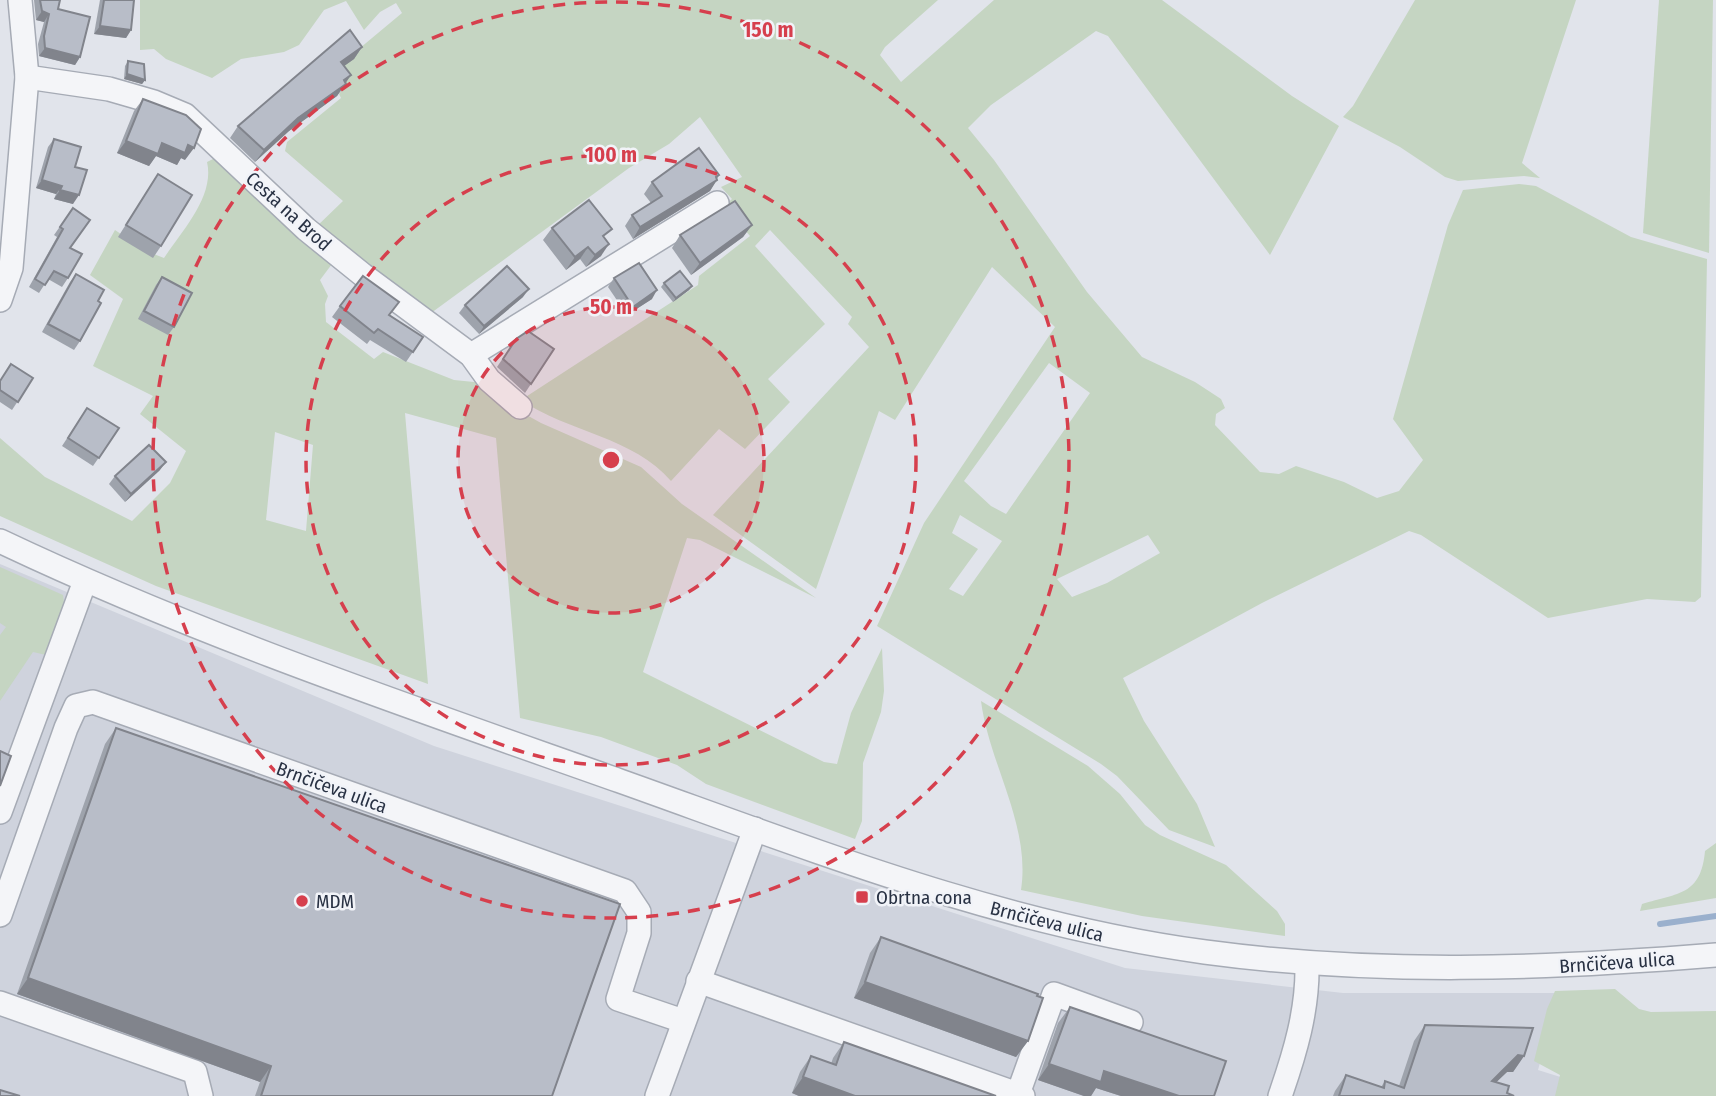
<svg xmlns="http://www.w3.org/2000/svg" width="1716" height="1096" font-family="'Fira Sans Condensed',sans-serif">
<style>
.built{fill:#cfd3dd}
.green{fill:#c5d5c2;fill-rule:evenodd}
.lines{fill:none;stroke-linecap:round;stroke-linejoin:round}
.stream{stroke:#9ab0cd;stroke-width:6}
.minor-casing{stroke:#a6abb5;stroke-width:26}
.minor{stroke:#f4f5f8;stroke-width:23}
.wall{fill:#9ea3ac}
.shaded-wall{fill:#81848c}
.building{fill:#b8bdc8;stroke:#81848c;stroke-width:2}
.ring{fill:none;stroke:#d63f4d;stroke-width:3.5;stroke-dasharray:12 9}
.poi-dot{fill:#d63f4d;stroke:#f1f3f8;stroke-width:2.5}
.labels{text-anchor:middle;stroke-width:5;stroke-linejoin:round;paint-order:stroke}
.street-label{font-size:19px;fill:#283143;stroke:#f1f3f8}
.poi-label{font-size:19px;fill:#283143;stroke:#f1f3f8;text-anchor:start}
.centre{fill:#d63f4d;stroke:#f1f3f8;stroke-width:3.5}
.ring-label{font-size:21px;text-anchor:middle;font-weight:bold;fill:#d63f4d;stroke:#f1f3f8;stroke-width:5;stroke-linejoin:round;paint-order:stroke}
</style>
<rect width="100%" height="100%" fill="#e1e4eb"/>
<polygon class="built" points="0,564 434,746 1125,968 1343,993 1559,993 1538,1070 1621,1096 0,1096"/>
<g class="green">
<path d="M140,0H938L885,47L880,55L901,82L994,0H1162L1292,96L1339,126L1270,255L1108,36L1096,31L991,105L968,128L994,160L1087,292L1142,357L1195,382L1221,399L1225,408L1216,414L1215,425L1260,472L1279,474L1296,466L1344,482L1377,498L1399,491L1423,460L1393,419L1448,225L1463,190L1519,184L1536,186L1631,237L1707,259L1701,597L1695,602L1647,599L1548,618L1421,535L1409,531L1262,603L1123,678L1144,721L1197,804L1215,847L1169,830L1117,776L1101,764L877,626L924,523L1055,327L992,267L895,420L879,411L816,589L713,515L869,347L848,324L852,317L770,230L755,246L825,324L768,379L790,402L745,449L719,429L671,481C634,437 567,432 521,400L698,285L699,276L750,236L724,206L732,199L721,187L742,177L700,117L669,144L629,168L427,316L314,229L343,201L285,151L287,142L341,98L339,94L344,86L330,73L402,13L396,3L380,12L364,30L346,1L324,10L299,45L284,52L241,59L212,78L166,59L154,49L140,50ZM1049,363L1090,393L1006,514L991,506L964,481ZM960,515L1002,541L963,596L949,589L978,549L952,533ZM1148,535L1160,553L1107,583L1072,597L1057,579Z"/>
<polygon points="1415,0 1576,0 1522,163 1540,178 1524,176 1458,181 1445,177 1400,147 1343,117 1353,106"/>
<polygon points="1659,0 1713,0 1709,253 1643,233"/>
<path d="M221,155L335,260L320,280L328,296L325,304L326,322L374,359L383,352L454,380L484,383L514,408L541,423L641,467L682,504L816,598L700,540L687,538L643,672L824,762L837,764L851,713L882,648L884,691L881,712L863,763L862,821L855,839L706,784L677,765L601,737L520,718L496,438L405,413L428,684L156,586L0,516V438L45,477L132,521L170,483L186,451L140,414L153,396L93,366L123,299L90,275L115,230L146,251L164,258C182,231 215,196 207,162ZM275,432L313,445L306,531L266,520Z"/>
<polygon points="0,567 63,595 65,609 46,655 33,652 0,701 0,635 6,627 0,623"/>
<path d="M981,701L1088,766L1120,794L1145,825L1160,835L1226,865L1277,911L1285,924V936L1142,916L1021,890C1031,825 989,764 981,701Z"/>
<path d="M1716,843V898L1640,911L1642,904C1679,893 1701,895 1705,851Z"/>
<polygon points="1615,989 1639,1009 1651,1012 1716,1011 1716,1096 1555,1096 1560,1075 1534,1061 1547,1009 1555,991"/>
</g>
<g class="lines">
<polyline class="stream" points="1660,924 1716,916"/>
<g class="minor-casing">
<g id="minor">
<polyline points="27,77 109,89 154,102 185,115 306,229 363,275 471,355 489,380 520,407"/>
<polyline points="0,300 11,268 27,77 20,0"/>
<polyline points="471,355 717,203"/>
<path d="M0,541C200,636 411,707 620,781C811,849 1003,925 1205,952C1375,975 1545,969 1716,955"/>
<polyline points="0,812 85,581"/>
<polyline points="0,915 66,728 76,706 93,702 625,891 639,912 639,933 618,999 683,1021"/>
<polyline points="698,981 1023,1096"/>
<polyline points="0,1003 195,1072 201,1096"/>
<polyline points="1018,1094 1054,994 1131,1022"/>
<polyline points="657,1096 755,829"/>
<path d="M1280,1096C1295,1053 1308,1010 1307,964"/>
</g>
</g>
<use href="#minor" class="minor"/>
</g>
<g class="wall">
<polygon points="34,0 60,0 58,9 80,57 75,65 39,56 38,44 44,22 36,20"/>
<polygon points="100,0 134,0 131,30 126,38 94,34"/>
<polygon points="362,47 354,59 344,66 346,84 337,96 289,131 255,162 230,138 238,126"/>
<polygon points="128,61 145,80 142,84 124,79 125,66"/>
<polygon points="143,99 185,160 181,158 177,165 156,156 149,166 117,153 134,111"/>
<polygon points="54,139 75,167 73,204 54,199 56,194 36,188 48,147"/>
<polygon points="158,174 161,246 153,258 118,237"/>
<polygon points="719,175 710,191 633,239 625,226 632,215 651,203 644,194 652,182"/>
<polygon points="73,208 68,278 62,287 48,279 39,293 29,287 57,237 54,235"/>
<polygon points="752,225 743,237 691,275 672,248 680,235"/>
<polygon points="552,228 605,239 601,256 586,267 580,259 566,270 543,240"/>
<polygon points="76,274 98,301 80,341 74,350 42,332 70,282"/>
<polygon points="162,277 174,327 168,335 138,319 156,285"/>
<polygon points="614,278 652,299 627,315 608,287"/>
<polygon points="664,283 692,286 689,290 673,302 661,287"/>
<polygon points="523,297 479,334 459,313 465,305"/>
<polygon points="340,306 389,315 423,337 406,362 370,340 367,344 332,317"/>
<polygon points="516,339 554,349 525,393 497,367"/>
<polygon points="33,378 12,410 0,402 0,381"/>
<polygon points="87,408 119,428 93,466 62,446"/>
<polygon points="160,470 125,502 109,484 115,476"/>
<polygon points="116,728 552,1096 255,1096 260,1082 17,994 105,744"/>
<polygon points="881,937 1028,1041 1016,1057 854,998 870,953"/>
<polygon points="1070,1007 1214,1096 1121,1096 1096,1088 1091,1096 1084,1096 1038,1080 1058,1023"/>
<polygon points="1425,1025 1524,1056 1513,1072 1507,1072 1496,1082 1507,1093 1514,1096 1333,1096 1335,1091 1346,1075 1381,1087 1385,1081 1399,1086 1414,1041"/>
<polygon points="844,1042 996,1096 799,1096 792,1093 800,1072 811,1056 831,1064 833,1058"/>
</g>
<g class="shaded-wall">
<polygon points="42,11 49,14 44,22 36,20"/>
<polygon points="100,26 131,30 126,38 94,34"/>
<polygon points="362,47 354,59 333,74 341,62"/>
<polygon points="45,48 80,57 75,65 39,56"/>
<polygon points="127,74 145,80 142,84 124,79"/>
<polygon points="351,75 337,96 289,131 255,162 264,150 298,118"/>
<polygon points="126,141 188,145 194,148 185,160 181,158 177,165 156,156 149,166 117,153"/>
<polygon points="719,175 714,182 717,180 710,191 633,239 640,227"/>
<polygon points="42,180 62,186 56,194 36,188"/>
<polygon points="60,190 79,195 73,204 54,199"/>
<polygon points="752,225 743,237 691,275 700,263"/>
<polygon points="609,244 601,256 586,267 595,255"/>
<polygon points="588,247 580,259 566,270 575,257"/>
<polygon points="692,286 689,290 673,302 676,298"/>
<polygon points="529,289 523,297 479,334 484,326"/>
<polygon points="657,290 652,299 627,315 633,307"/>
<polygon points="166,462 160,470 125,502 131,494"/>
<polygon points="28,978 271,1066 260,1082 17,994"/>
<polygon points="865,982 1028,1041 1016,1057 854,998"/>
<polygon points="1518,1055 1524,1056 1513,1072 1507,1072 1482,1096 1492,1081"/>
<polygon points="1049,1064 1104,1071 1179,1096 1121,1096 1096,1088 1091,1096 1084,1096 1038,1080"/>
<polygon points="803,1077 855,1096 799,1096 792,1093"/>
</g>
<g class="building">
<polygon points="40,0 60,0 58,9 90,17 80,57 45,48 44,36 49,14 42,11"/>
<polygon points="104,0 134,0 131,30 100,26"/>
<polygon points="350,30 362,47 341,62 351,75 344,80 346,84 298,118 264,150 238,126"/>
<polygon points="128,61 144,64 145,80 127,74"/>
<polygon points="143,99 186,115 201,129 194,148 188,145 185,153 162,143 158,154 126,141"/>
<polygon points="54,139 81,147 75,167 87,170 79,195 60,190 62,186 42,180"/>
<polygon points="699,148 719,175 716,177 717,180 640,227 632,215 662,196 652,182"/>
<polygon points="158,174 192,195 161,246 126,225"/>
<polygon points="589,200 612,229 603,236 609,244 595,255 588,247 575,257 552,228"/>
<polygon points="735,201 752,225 700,263 680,235"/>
<polygon points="73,208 90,220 70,248 82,254 68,278 54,271 45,285 35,279 63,229 60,227"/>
<polygon points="639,263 657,290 633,307 614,278"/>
<polygon points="507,266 529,289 484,326 465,305"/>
<polygon points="680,271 692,286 676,298 664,283"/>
<polygon points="76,274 104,290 98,301 101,303 80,341 48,324"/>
<polygon points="363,276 399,302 389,315 423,337 413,352 378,329 374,333 340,306"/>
<polygon points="162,277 192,293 174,327 144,311"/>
<polygon points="528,331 554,349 531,384 503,359 516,339"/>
<polygon points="11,364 33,378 18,402 0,390 0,381"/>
<polygon points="87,408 119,428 99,458 68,438"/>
<polygon points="149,445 166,462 131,494 115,476"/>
<polygon points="116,728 620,904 552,1096 261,1096 271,1066 28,978"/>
<polygon points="0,751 11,756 0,786"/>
<polygon points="881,937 1038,994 1037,996 1043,998 1028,1041 865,982"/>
<polygon points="1070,1007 1226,1061 1214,1096 1179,1096 1104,1071 1101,1082 1049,1064"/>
<polygon points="1425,1025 1533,1028 1524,1056 1518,1055 1492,1081 1509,1086 1507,1093 1514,1096 1339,1096 1346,1075 1384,1088 1385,1081 1404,1088"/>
<polygon points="844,1042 996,1096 855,1096 803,1077 811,1056 836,1065"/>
<polygon points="0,1090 20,1096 0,1096"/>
</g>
<circle cx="611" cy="460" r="153" fill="#d63f4d" fill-opacity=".12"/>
<g class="ring">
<circle cx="611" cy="460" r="153"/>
<circle cx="611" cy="460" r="305"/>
<circle cx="611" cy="460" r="458"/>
</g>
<g class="poi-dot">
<rect x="855" y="890" width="14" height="14" rx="3.5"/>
<circle cx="302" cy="901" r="7"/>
</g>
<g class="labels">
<g class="street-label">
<text transform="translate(289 211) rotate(42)" y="7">Cesta na Brod</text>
<text transform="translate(332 787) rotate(20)" y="7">Brnčičeva ulica</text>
<text transform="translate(1047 921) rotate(14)" y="7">Brnčičeva ulica</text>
<text transform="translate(1617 962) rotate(-4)" y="7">Brnčičeva ulica</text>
</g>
<g class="poi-label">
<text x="876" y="904">Obrtna cona</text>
<text x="316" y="908">MDM</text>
</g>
</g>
<circle cx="611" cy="460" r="10" class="centre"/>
<g class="ring-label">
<text x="768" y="37">150 m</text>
<text x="611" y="162">100 m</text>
<text x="611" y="314">50 m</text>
</g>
</svg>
